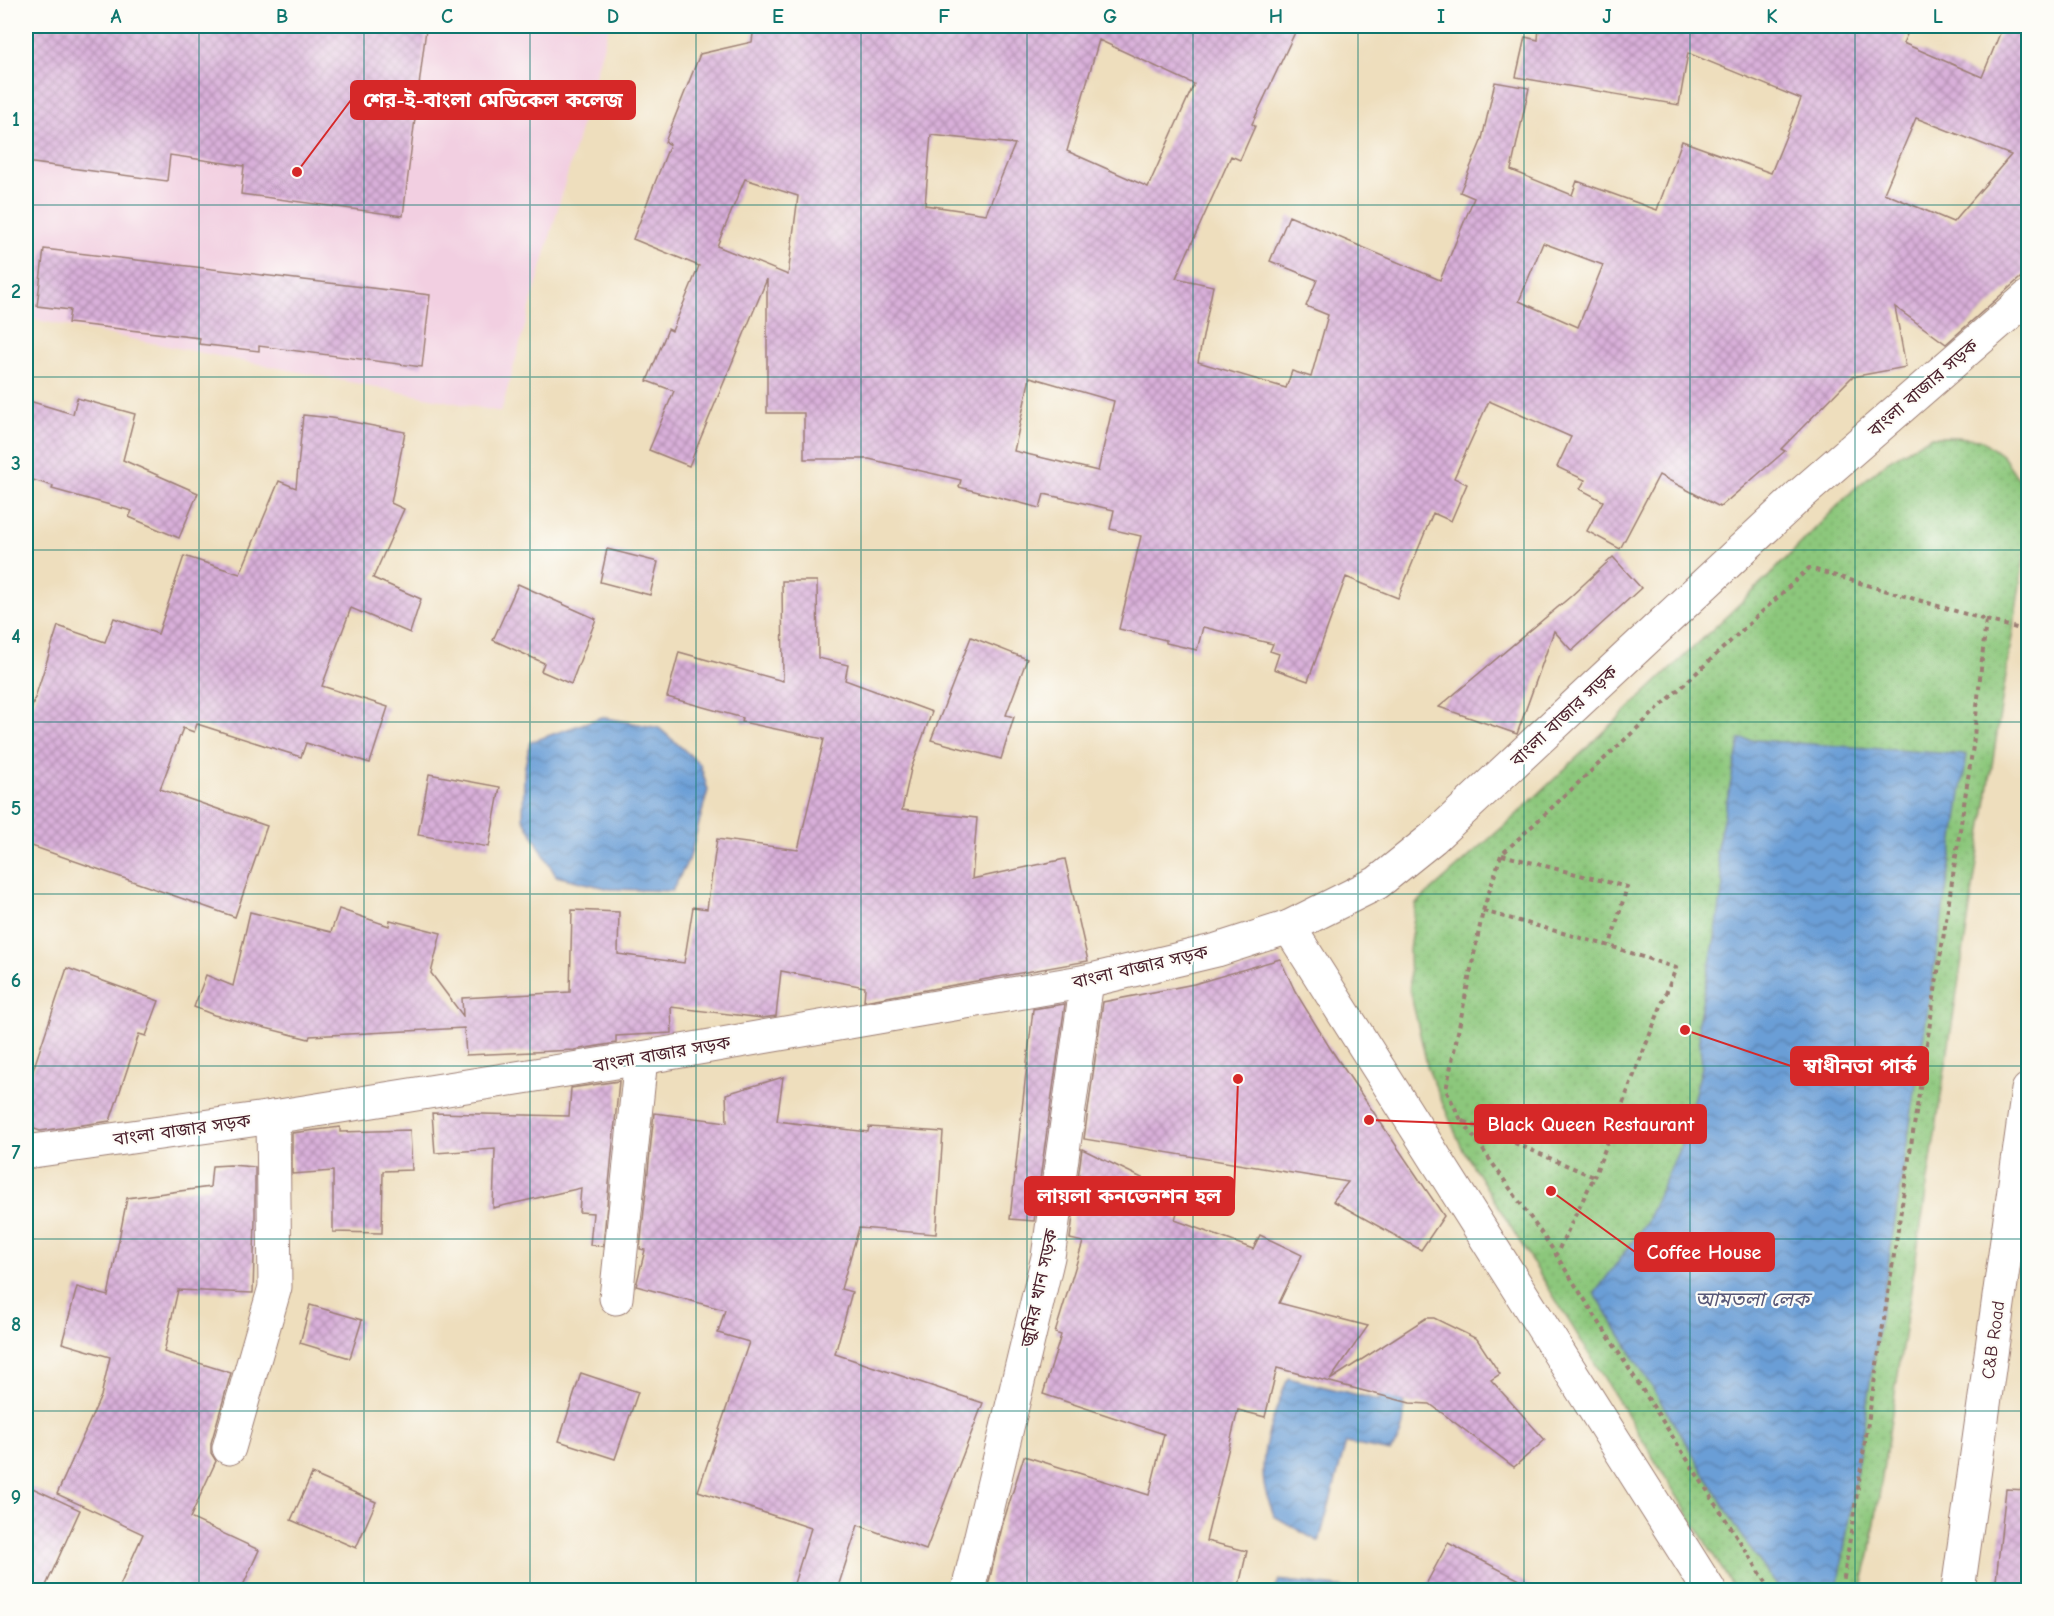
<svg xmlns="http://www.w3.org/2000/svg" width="2054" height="1616" font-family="'Comic Neue','Noto Sans Bengali',sans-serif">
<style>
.built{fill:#f2cfe1}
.park{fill:url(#park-dots);stroke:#6b7354;stroke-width:1.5}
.water{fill:url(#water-waves);stroke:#5a5e80;stroke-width:1.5}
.building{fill:url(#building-cross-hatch);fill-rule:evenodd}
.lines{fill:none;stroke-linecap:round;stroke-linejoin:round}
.minor-casing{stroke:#9c7e74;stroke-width:35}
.tertiary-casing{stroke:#9c7e74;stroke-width:35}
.primary-casing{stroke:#9c7e74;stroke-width:35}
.trunk-casing{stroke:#9c7e74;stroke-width:35}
.path{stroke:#9c7e74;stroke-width:4;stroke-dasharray:4.5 4.5;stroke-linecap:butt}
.minor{stroke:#fff;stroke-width:33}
.tertiary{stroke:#fff;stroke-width:33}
.primary{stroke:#fff;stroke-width:33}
.trunk{stroke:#fff;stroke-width:33}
.grid{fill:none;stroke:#0f766e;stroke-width:1.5;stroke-opacity:0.55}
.labels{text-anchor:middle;stroke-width:4.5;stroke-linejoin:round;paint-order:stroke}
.street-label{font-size:18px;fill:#4a1f2b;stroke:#fdfcf7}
.water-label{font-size:20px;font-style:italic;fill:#585878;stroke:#fdfcf7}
.leader{fill:none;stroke:#d62828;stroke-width:2}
.callout-dot{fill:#d62828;stroke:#fdfcf7;stroke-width:2}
.callout{fill:#d62828;stroke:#d62828;stroke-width:2}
.callout-label{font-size:20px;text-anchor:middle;font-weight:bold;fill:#fff}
.neatline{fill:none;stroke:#0f766e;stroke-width:2}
.grid-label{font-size:20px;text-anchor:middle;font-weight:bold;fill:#0f766e}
</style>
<defs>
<pattern id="park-dots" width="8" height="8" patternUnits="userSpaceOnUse" patternTransform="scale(1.5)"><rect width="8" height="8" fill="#8cc77c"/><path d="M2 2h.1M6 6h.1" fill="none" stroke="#7aaa6b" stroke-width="1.8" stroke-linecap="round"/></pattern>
<pattern id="water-waves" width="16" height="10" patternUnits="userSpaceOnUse" patternTransform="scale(1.5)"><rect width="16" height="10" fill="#6a9ed6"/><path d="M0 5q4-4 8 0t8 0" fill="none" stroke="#5980ae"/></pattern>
<pattern id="building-cross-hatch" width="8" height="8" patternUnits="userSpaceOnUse" patternTransform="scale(1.5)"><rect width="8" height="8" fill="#d9b0da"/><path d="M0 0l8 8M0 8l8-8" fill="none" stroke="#b28fb1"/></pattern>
</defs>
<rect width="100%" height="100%" fill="#fdfcf7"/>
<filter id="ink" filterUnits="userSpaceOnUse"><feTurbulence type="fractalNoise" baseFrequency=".0167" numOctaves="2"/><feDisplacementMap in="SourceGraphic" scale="12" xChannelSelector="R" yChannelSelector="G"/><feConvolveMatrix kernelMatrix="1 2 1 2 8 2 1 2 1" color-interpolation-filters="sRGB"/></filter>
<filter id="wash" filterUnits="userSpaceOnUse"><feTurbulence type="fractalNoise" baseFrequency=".008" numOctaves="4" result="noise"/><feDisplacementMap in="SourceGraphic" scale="24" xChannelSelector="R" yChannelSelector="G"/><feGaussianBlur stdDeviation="1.35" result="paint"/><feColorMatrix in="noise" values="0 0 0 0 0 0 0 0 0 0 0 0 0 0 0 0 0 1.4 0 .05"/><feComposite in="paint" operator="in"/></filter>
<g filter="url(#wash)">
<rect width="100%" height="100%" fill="#eedebd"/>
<polygon class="built" points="26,26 609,26 501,412 26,318"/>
<polygon class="park" points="1930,437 1955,437 1980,439 2003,456 2021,483 2027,539 1870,1555 1861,1590 1735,1590 1462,1148 1428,1069 1410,991 1409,950 1416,904 1515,816 1769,576 1853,490 1888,461"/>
<g class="water">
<polygon points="602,717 659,728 700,764 708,790 690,857 672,891 610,889 556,876 523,818 524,771 530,742"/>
<polygon points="1740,739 1967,755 1839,1583 1836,1590 1780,1590 1747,1544 1595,1293 1646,1223 1681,1145 1702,1067 1698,1022 1715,938 1723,885 1716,852"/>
<path d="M1394,1363C1404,1392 1412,1427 1390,1452L1346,1443L1319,1542L1274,1516C1271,1506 1265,1494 1264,1484C1259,1447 1275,1412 1288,1378L1379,1400Z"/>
<polygon points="1279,1580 1363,1590 1275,1590"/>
</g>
<g id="blocks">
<g class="building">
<polygon points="26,26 400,26 426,29 403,216 241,194 244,166 170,155 167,181 26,162"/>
<path d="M754,26H1298L1252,124L1255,126L1240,160L1231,156L1176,278L1213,286L1198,362L1286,388L1292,371L1311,377L1328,315L1306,306L1317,280L1270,261L1289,216L1440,280L1474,198L1460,192L1482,139L1495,82L1529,88L1511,170L1572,195L1577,181L1657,210L1682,141L1771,173L1801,99L1688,53L1679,105L1516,77L1525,37L1538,40L1539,26H1911L1903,43L1982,77L2003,26H2028V271L1946,344L1895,307L1906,367L1852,377L1781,449L1785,451L1720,507L1659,475L1620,549L1587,531L1603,501L1580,489L1585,480L1557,467L1571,437L1489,401L1454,478L1467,484L1451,521L1433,513L1398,598L1346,577L1308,681L1274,669L1279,654L1270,651L1273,644L1203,627L1197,650L1166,643V640L1119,629L1141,536L1110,529L1114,510L1044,494L1040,508L959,487L961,480L869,459H804V413H767V279L689,466L649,450L674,391L647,381L668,329L672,331L699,266L633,239L670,144L665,142L700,54L752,42ZM1099,40L1194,84L1148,187L1067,151ZM1916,118L2011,155L1953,222L1884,193ZM931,135L1015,144L986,214L925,205ZM745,179L798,196L788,275L717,246ZM1543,243L1603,265L1578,327L1519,301ZM1030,377L1114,401L1098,471L1014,451Z"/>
<polygon points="44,249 430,295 422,367 259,346 259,351 199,344 200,338 68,323 70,310 37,306"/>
<polygon points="77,398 135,414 123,460 198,493 179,538 129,517 132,511 52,489 53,486 26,478 26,400 73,414"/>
<polygon points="303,415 332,418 405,432 391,503 404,509 373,578 421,599 410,633 351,608 322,686 388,707 370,763 306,743 301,757 197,724 194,732 183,728 160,789 267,826 235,917 26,844 26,726 58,626 105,642 114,618 158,634 184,556 240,574 279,481 296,488"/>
<polygon points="607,549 658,562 650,595 600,582"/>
<polygon points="1613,557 1641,588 1572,651 1554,631 1517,734 1439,707 1570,597"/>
<polygon points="782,581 817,581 818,658 848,665 845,680 932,712 911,769 902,810 977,818 972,879 1065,859 1088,961 864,1001 865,987 781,971 776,1016 762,1018 671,1007 672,1033 616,1036 616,1043 574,1050 466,1055 464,1028 310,1036 309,1039 214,1015 194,1007 206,975 233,986 250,912 331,932 339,909 389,926 390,920 441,933 431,973 463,1016 462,998 570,992 572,910 619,912 618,954 684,963 693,907 707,909 717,839 798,850 824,739 742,722 743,718 667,697 679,652 783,681"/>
<polygon points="518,584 596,619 571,684 541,671 544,663 493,640"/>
<polygon points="971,637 1027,659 1006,715 1014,717 1001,759 931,740"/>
<polygon points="429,774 500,787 489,847 418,835"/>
<polygon points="1280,959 1295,991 1330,1048 1444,1216 1421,1250 1333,1201 1348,1182 1084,1139 1103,1002 1194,984"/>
<polygon points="67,968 159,1001 146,1036 139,1034 110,1121 40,1131 26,1126 26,1091"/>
<polygon points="1065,1004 1034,1221 1010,1219 1033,1009"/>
<polygon points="783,1077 777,1121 868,1132 869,1127 943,1132 936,1234 859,1228 841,1289 852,1292 835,1354 983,1403 926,1550 858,1525 837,1590 792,1590 811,1528 698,1491 749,1342 718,1333 725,1310 636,1286 645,1250 640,1249 654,1113 727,1122 726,1094"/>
<polygon points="619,1081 603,1246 590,1245 593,1213 579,1212 581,1188 493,1208 495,1149 435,1153 432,1113 569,1116 571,1088"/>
<polygon points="340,1127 340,1132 410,1130 412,1170 383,1171 382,1233 333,1232 333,1171 292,1174 292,1133"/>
<polygon points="1082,1149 1181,1197 1175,1220 1253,1249 1260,1235 1302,1255 1279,1303 1368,1326 1330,1380 1426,1318 1434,1318 1477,1339 1500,1374 1491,1380 1545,1440 1514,1467 1430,1404 1410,1403 1277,1368 1265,1417 1238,1410 1206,1541 1247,1551 1238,1590 987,1590 1003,1523 1024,1456 1149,1495 1164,1434 1043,1394 1061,1335 1055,1333 1083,1242 1070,1239"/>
<polygon points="230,1165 255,1167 255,1219 253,1293 178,1290 164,1352 231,1373 211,1443 211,1453 216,1461 190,1518 259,1550 241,1590 118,1590 143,1534 57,1494 101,1396 110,1357 62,1343 77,1287 108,1296 127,1198 210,1187 212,1166"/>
<polygon points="310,1305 362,1320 350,1358 300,1343"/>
<polygon points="581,1373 638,1392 615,1459 559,1441"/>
<polygon points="312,1474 376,1502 356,1548 291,1520"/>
<polygon points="26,1485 80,1510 44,1590 26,1590"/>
<polygon points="2006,1489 2028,1490 2028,1590 1995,1590"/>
<polygon points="1448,1543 1539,1590 1423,1590"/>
</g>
</g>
</g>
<g filter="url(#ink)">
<use href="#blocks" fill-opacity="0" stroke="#9c7e74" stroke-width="1.5"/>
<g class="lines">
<g class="minor-casing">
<g id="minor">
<polyline points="616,1298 641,1058"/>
<polyline points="229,1448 275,1287 273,1117"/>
<polyline points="968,1590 1048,1257 1087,981"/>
</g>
</g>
<g class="tertiary-casing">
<polyline id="tertiary" points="1289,927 1709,1590"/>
</g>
<g class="primary-casing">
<polyline id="primary" points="26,1152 273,1117 641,1058 1087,981 1217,950 1289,927 1377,883 1433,838 1799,496 2028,297"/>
</g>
<g class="trunk-casing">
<polyline id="trunk" points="1958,1590 2028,1090"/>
</g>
<g class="path">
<polyline points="1986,620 2028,631"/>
<polyline points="1502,855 1627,887 1610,945"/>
<polyline points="1483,911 1610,946 1676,968 1594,1177"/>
<polyline points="1462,1120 1556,1254"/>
<polyline points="1771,1590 1556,1255 1594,1177 1461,1120 1446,1090 1483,911 1501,855 1809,568 1986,620 1973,746 1842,1590"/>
</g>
<use href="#minor" class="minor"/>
<use href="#tertiary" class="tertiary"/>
<use href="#primary" class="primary"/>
<use href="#trunk" class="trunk"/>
</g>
</g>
<path class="grid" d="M199,26V1590M364,26V1590M530,26V1590M696,26V1590M861,26V1590M1027,26V1590M1193,26V1590M1358,26V1590M1524,26V1590M1690,26V1590M1855,26V1590M26,205H2028M26,377H2028M26,550H2028M26,722H2028M26,894H2028M26,1066H2028M26,1239H2028M26,1411H2028"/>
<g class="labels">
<g class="street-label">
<text transform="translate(1923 388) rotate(-41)" y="6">বাংলা বাজার সড়ক</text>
<text transform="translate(1564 716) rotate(-43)" y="6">বাংলা বাজার সড়ক</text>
<text transform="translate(1140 967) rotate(-13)" y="6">বাংলা বাজার সড়ক</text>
<text transform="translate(662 1054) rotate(-10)" y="6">বাংলা বাজার সড়ক</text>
<text transform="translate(182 1130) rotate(-8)" y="6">বাংলা বাজার সড়ক</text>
<text transform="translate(1039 1288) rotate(-78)" y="6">জুমির খান সড়ক</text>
<text transform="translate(1993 1340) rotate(-82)" y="6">C&amp;B Road</text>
</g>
<g class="water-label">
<text x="1752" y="1306">আমতলা লেক</text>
</g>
</g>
<path class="leader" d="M297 172L351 100M1685 1030L1791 1066M1369 1120L1475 1124M1238 1079L1234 1196M1551 1191L1635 1252"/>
<g class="callout-dot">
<circle cx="297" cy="172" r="6"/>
<circle cx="1685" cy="1030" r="6"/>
<circle cx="1369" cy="1120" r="6"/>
<circle cx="1238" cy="1079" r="6"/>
<circle cx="1551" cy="1191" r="6"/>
</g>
<g class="callout">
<rect x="351" y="81" width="284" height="38" rx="6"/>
<rect x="1791" y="1047" width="137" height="38" rx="6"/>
<rect x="1475" y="1105" width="231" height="38" rx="6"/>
<rect x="1025" y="1177" width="209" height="38" rx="6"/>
<rect x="1635" y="1233" width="139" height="38" rx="6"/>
</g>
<g class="callout-label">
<text x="493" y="107">শের-ই-বাংলা মেডিকেল কলেজ</text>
<text x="1860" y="1073">স্বাধীনতা পার্ক</text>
<text x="1591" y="1131">Black Queen Restaurant</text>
<text x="1129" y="1203">লায়লা কনভেনশন হল</text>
<text x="1704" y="1259">Coffee House</text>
</g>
<rect width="2054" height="1616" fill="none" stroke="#fdfcf7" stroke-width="66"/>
<rect x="33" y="33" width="1988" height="1550" class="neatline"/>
<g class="grid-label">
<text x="116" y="23">A</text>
<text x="282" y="23">B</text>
<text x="447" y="23">C</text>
<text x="613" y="23">D</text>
<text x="778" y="23">E</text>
<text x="944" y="23">F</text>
<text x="1110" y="23">G</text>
<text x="1276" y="23">H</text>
<text x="1441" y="23">I</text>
<text x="1607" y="23">J</text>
<text x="1772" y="23">K</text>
<text x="1938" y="23">L</text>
<text x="16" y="126">1</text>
<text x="16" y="298">2</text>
<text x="16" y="470">3</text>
<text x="16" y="643">4</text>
<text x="16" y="815">5</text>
<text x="16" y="987">6</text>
<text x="16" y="1159">7</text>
<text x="16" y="1331">8</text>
<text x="16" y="1504">9</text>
</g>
</svg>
